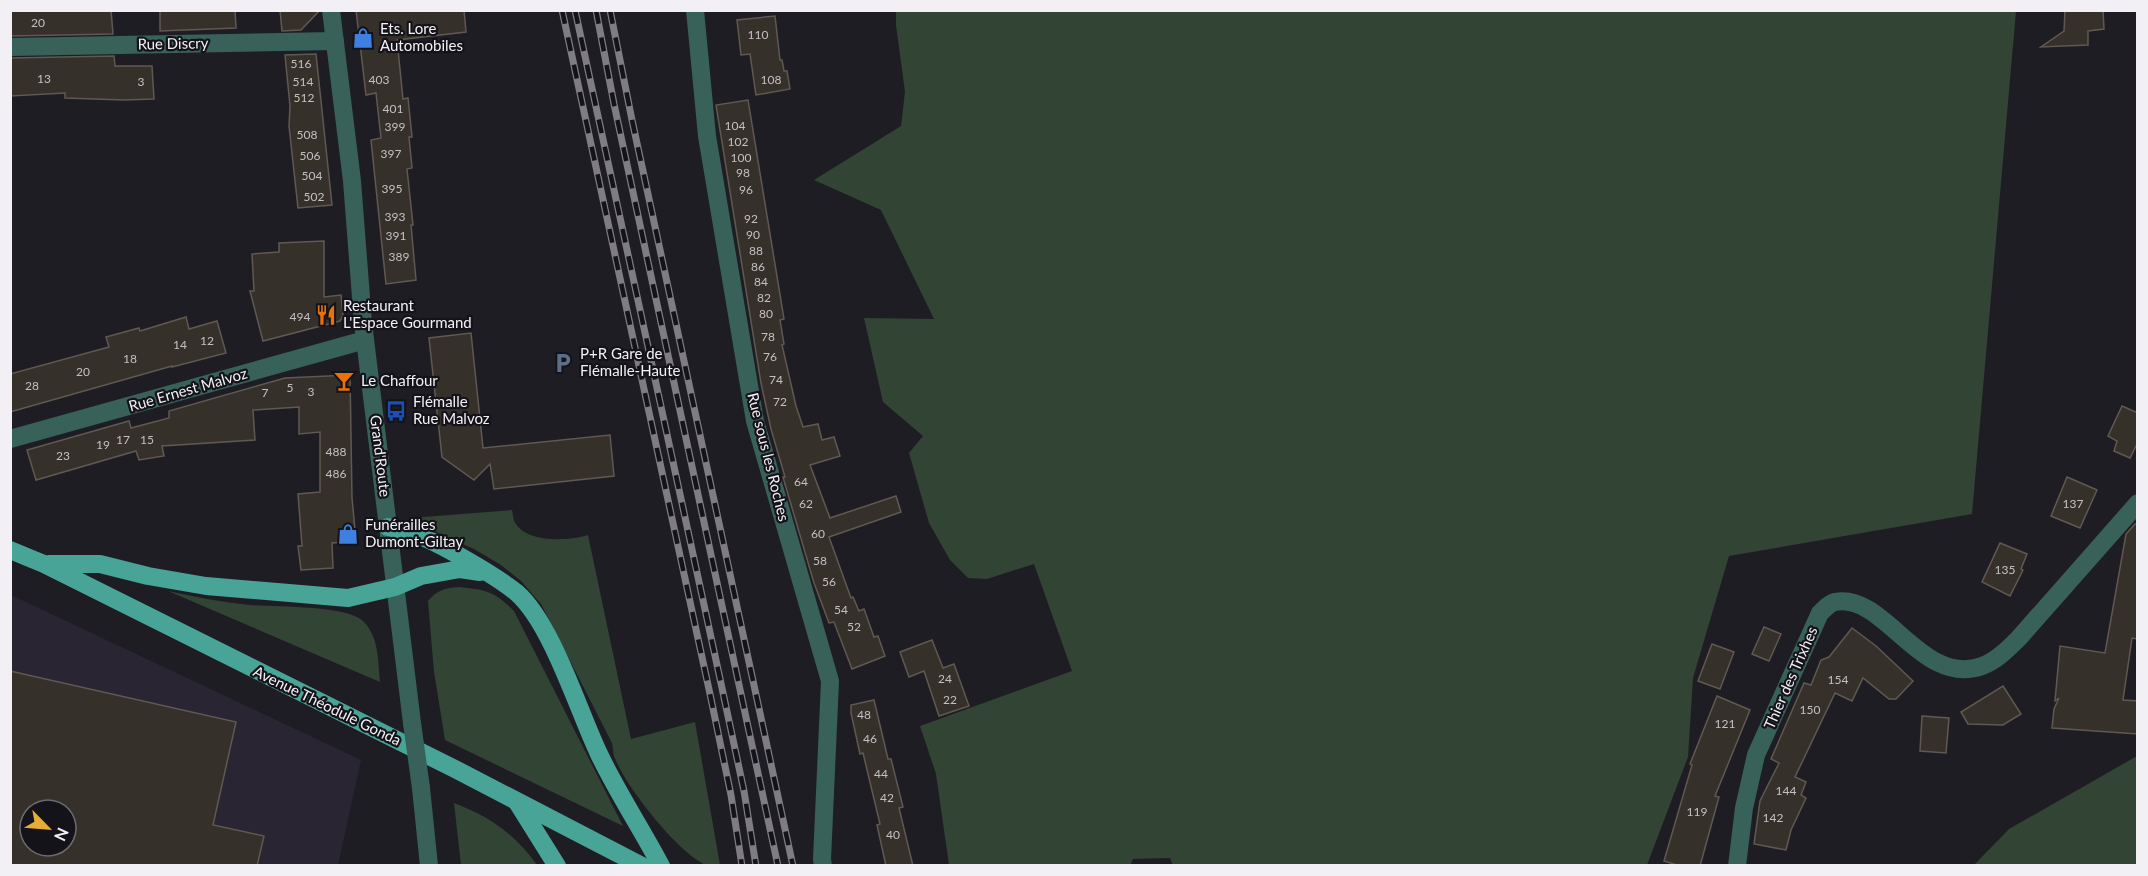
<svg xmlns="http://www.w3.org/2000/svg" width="2148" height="876" font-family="Lato,sans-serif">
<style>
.built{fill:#292532;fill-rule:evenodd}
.green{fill:#324433}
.building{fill:#36302a;stroke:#605952;stroke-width:1.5;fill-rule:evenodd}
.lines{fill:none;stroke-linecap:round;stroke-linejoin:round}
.minor{stroke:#38615a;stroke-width:18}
.major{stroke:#47a497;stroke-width:18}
.rail-casing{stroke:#7f7d83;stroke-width:7}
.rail{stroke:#15131a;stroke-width:4.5;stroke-dasharray:14;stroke-linecap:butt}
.minor-bridge{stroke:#38615a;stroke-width:18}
.labels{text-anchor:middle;stroke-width:4.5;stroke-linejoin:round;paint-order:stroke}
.number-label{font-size:12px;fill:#c3c0c2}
.poi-label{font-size:15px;fill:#f2f0f5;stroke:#15131a;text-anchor:start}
.street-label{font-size:15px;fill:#f2f0f5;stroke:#15131a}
</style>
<rect width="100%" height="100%" fill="#1f1d24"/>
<path class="built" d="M11,595L361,760L338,865L11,866ZM30,810H66V846H30Z"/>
<g class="green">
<polygon points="896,11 2016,11 1972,514 1729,556 1693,678 1688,757 1647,865 1173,866 1170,858 1133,859 1130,866 949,865 936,774 920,726 1072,671 1034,564 987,579 968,578 950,560 929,523 909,453 923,436 883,402 864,318 934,319 881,210 814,180 901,126 905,92 896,25"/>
<path d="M512,510C513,514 513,520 516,524C528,543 569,541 588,535L631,739L695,722L720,865C716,865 710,866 706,865C678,853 625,786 614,756C613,752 613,747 612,743L541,604L521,581L501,565L474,549L444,536L411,518Z"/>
<path d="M459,587C486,590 494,591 514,611L623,826L445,740L434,672L428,601C437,590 445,588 459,587Z"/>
<path d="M168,591C195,597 222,602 250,605C275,607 346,605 363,621C379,637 378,660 380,682Z"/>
<polygon points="2137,756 2137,865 1974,865 2009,829"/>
<path d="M454,803C490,817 514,833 537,865H461Z"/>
</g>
<g class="building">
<polygon points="10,10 111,10 113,34 10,36"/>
<polygon points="160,10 235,10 236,28 160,31"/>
<polygon points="280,10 320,10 301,30 282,31"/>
<polygon points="356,10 464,10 466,32 397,40 403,99 408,98 412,137 409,137 412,168 407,169 413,225 411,225 416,280 386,284 371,140 381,138 376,93 366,95"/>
<polygon points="2065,10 2103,10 2104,29 2088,31 2088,45 2041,47 2064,31"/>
<polygon points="775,16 780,60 782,60 784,71 787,71 790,89 756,95 750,54 741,55 737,20"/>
<polygon points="316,54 332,205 298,208 289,126 290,106 285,55"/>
<polygon points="114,56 115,66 152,66 154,99 124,100 65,98 65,93 10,96 10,58"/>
<polygon points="748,100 784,319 780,320 784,344 782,345 796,406 803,427 818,424 822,440 834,437 840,456 810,465 830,518 896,496 901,512 829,537 851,598 853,597 859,611 864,609 874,637 878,636 885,656 852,669 834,622 829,623 814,583 785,484 783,477 785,477 771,429 761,383 716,105"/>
<polygon points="324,241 324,297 341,295 343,315 340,321 263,341 250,291 254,291 252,254 279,252 279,243"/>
<polygon points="186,317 189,329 217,321 226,353 172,367 172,366 10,412 10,374 109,347 106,337 139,328 140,331"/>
<polygon points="471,333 483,448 610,435 614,476 494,489 490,464 474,480 442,457 429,338"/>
<polygon points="350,375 352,498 356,541 332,543 333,568 301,570 298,546 302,546 298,494 320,492 320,432 299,434 299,407 253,410 255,440 162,446 164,456 139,460 136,451 36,480 27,450 129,421 131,428 169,418 169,411 285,378"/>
<polygon points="2122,406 2138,413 2138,442 2130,458 2114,451 2117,441 2108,436"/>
<polygon points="2067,477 2097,490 2080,528 2051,516"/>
<polygon points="2135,524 2138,524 2138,639 2132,638 2123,700 2138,701 2138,734 2052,728 2054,709 2059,698 2055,701 2060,646 2105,653 2126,534"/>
<polygon points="2000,543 2027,554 2021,569 2023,570 2010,596 1982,582"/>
<polygon points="1764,627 1781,634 1769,661 1752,654"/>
<polygon points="1852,628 1876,646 1913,681 1896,699 1889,699 1863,678 1852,701 1835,693 1795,777 1806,782 1801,795 1806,798 1791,830 1786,850 1754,844 1760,801 1779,763 1771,759 1804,683 1811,685 1821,660 1829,657"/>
<polygon points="932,640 943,668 954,664 969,706 939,716 924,671 909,677 900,652"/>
<polygon points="1712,644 1734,652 1720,689 1698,681"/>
<path d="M10,671L236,722L213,825L264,836L257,866H10ZM30,810H66V846H30Z"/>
<polygon points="2003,686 2021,714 2003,725 1968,724 1961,712"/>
<polygon points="1717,696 1750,710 1715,796 1719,797 1700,866 1680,866 1664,861 1692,765 1690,764"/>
<polygon points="874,700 888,759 891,759 903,807 899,808 913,866 886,866 877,825 880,824 863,753 860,754 851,713 851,705"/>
<polygon points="1922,716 1949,718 1946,753 1920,751"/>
</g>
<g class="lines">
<g class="minor">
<polyline points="331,10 352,181 363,323 412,723"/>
<polyline points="695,10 707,136 755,421 830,681 822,859 823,866"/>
<polyline points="10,47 335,41"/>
<polyline points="10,439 365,340"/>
<polyline points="421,788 429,866"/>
<path d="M1737,866L1744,808L1756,755L1820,613C1825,609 1829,603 1835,602C1885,592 1921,688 1982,666C1996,661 2008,649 2019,638L2138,503"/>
</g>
<g class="major">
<path d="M388,527C416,532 439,544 463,558C482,569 500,579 517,593C552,624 578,710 599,754C617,792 641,828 661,866"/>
<polyline points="10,550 44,564 455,769 642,866"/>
<polyline points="49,564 100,564 148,576 206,586 348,598 395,587 421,576 460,569 480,572"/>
<polyline points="517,802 557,866"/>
</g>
<g class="rail-casing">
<g id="rail">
<polyline points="562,10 710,694 731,795 742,866"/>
<polyline points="575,10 719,674 744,791 756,866"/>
<polyline points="596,10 614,104 778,866"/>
<polyline points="610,10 632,120 793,866"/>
</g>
</g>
<use href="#rail" class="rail"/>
<polyline class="minor-bridge" points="412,723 421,788"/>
</g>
<defs>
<g id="shop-bare" transform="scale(1.62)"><path d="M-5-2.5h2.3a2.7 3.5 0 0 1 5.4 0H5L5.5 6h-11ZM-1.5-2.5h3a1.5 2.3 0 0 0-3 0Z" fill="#3f7fe0" stroke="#15131a" stroke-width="2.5" paint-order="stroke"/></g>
<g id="restaurant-bare" transform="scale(1.62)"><path d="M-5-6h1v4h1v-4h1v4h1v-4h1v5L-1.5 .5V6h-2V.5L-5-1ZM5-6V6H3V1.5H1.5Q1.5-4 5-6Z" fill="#e8710a" stroke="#15131a" stroke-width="2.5" paint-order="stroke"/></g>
<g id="parking-bare" transform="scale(1.62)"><path d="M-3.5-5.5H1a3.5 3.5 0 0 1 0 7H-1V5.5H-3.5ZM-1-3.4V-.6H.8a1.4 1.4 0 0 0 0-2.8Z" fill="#5c6f8a" stroke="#15131a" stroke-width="2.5" paint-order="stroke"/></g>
<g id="bar-bare" transform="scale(1.62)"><path d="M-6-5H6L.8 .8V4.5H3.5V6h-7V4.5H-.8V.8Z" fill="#e8710a" stroke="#15131a" stroke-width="2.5" paint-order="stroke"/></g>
<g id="bus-bare" transform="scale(1.62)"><path d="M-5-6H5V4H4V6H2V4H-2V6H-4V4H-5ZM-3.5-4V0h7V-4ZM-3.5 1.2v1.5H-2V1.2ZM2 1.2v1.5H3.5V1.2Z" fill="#1a4fb4" stroke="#15131a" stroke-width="2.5" paint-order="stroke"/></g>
</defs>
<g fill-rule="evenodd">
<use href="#shop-bare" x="363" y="38"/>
<use href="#restaurant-bare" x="326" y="315"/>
<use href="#parking-bare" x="563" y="363"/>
<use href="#bar-bare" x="344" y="381"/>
<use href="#bus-bare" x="396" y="411"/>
<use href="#shop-bare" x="348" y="534"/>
</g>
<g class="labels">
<g class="number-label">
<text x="38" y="27">20</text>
<text x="758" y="39">110</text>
<text x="301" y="68">516</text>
<text x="44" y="83">13</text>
<text x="379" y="84">403</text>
<text x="771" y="84">108</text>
<text x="141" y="86">3</text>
<text x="303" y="86">514</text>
<text x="304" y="102">512</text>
<text x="393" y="113">401</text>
<text x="735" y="130">104</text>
<text x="395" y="131">399</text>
<text x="307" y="139">508</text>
<text x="738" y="146">102</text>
<text x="391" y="158">397</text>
<text x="310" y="160">506</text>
<text x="741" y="162">100</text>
<text x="743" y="177">98</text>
<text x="312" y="180">504</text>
<text x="392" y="193">395</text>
<text x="746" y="194">96</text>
<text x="314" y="201">502</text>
<text x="395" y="221">393</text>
<text x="751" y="223">92</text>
<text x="753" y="239">90</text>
<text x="396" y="240">391</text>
<text x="756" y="255">88</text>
<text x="399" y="261">389</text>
<text x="758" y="271">86</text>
<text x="761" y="286">84</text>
<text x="764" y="302">82</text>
<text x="766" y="318">80</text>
<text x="300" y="321">494</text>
<text x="768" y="341">78</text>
<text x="207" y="345">12</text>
<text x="180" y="349">14</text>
<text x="770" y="361">76</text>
<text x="130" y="363">18</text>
<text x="83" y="376">20</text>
<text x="776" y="384">74</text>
<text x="32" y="390">28</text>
<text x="290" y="392">5</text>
<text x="311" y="396">3</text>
<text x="265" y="397">7</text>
<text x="780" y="406">72</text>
<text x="123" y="444">17</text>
<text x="147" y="444">15</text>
<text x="103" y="449">19</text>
<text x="336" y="456">488</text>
<text x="63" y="460">23</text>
<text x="336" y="478">486</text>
<text x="801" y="486">64</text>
<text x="806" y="508">62</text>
<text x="2073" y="508">137</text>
<text x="818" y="538">60</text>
<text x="820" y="565">58</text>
<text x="2005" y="574">135</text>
<text x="829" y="586">56</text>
<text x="841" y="614">54</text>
<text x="854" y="631">52</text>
<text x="945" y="683">24</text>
<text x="1838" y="684">154</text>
<text x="950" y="704">22</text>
<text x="1810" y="714">150</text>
<text x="864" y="719">48</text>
<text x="1725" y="728">121</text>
<text x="870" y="743">46</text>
<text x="881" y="778">44</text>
<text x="1786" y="795">144</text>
<text x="887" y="802">42</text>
<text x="1697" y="816">119</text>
<text x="1773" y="822">142</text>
<text x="893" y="839">40</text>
</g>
<g class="poi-label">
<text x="380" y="34">Ets. Lore<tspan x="380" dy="17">Automobiles</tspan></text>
<text x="343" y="311">Restaurant<tspan x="343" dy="17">L'Espace Gourmand</tspan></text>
<text x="580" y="359">P+R Gare de<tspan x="580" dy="17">Flémalle-Haute</tspan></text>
<text x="361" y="386">Le Chaffour</text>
<text x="413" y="407">Flémalle<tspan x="413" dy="17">Rue Malvoz</tspan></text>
<text x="365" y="530">Funérailles<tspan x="365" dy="17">Dumont-Giltay</tspan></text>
</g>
<g class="street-label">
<text transform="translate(173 44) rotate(-1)" y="5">Rue Discry</text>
<text transform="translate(188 390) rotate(-16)" y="5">Rue Ernest Malvoz</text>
<text transform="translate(380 456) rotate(83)" y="5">Grand'Route</text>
<text transform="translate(768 457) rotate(76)" y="5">Rue sous les Roches</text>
<text transform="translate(1791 678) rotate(-66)" y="5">Thier des Trixhes</text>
<text transform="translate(327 706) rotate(26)" y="5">Avenue Théodule Gonda</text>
</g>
</g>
<rect width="2148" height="876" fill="none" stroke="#f2f0f5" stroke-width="24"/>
<g transform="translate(48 828) rotate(115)"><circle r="28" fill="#15131a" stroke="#6d6b72" stroke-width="1.5"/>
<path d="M0-4.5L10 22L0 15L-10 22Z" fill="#e5ad35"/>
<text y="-9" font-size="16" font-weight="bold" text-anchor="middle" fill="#f2f0f5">N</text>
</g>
</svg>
